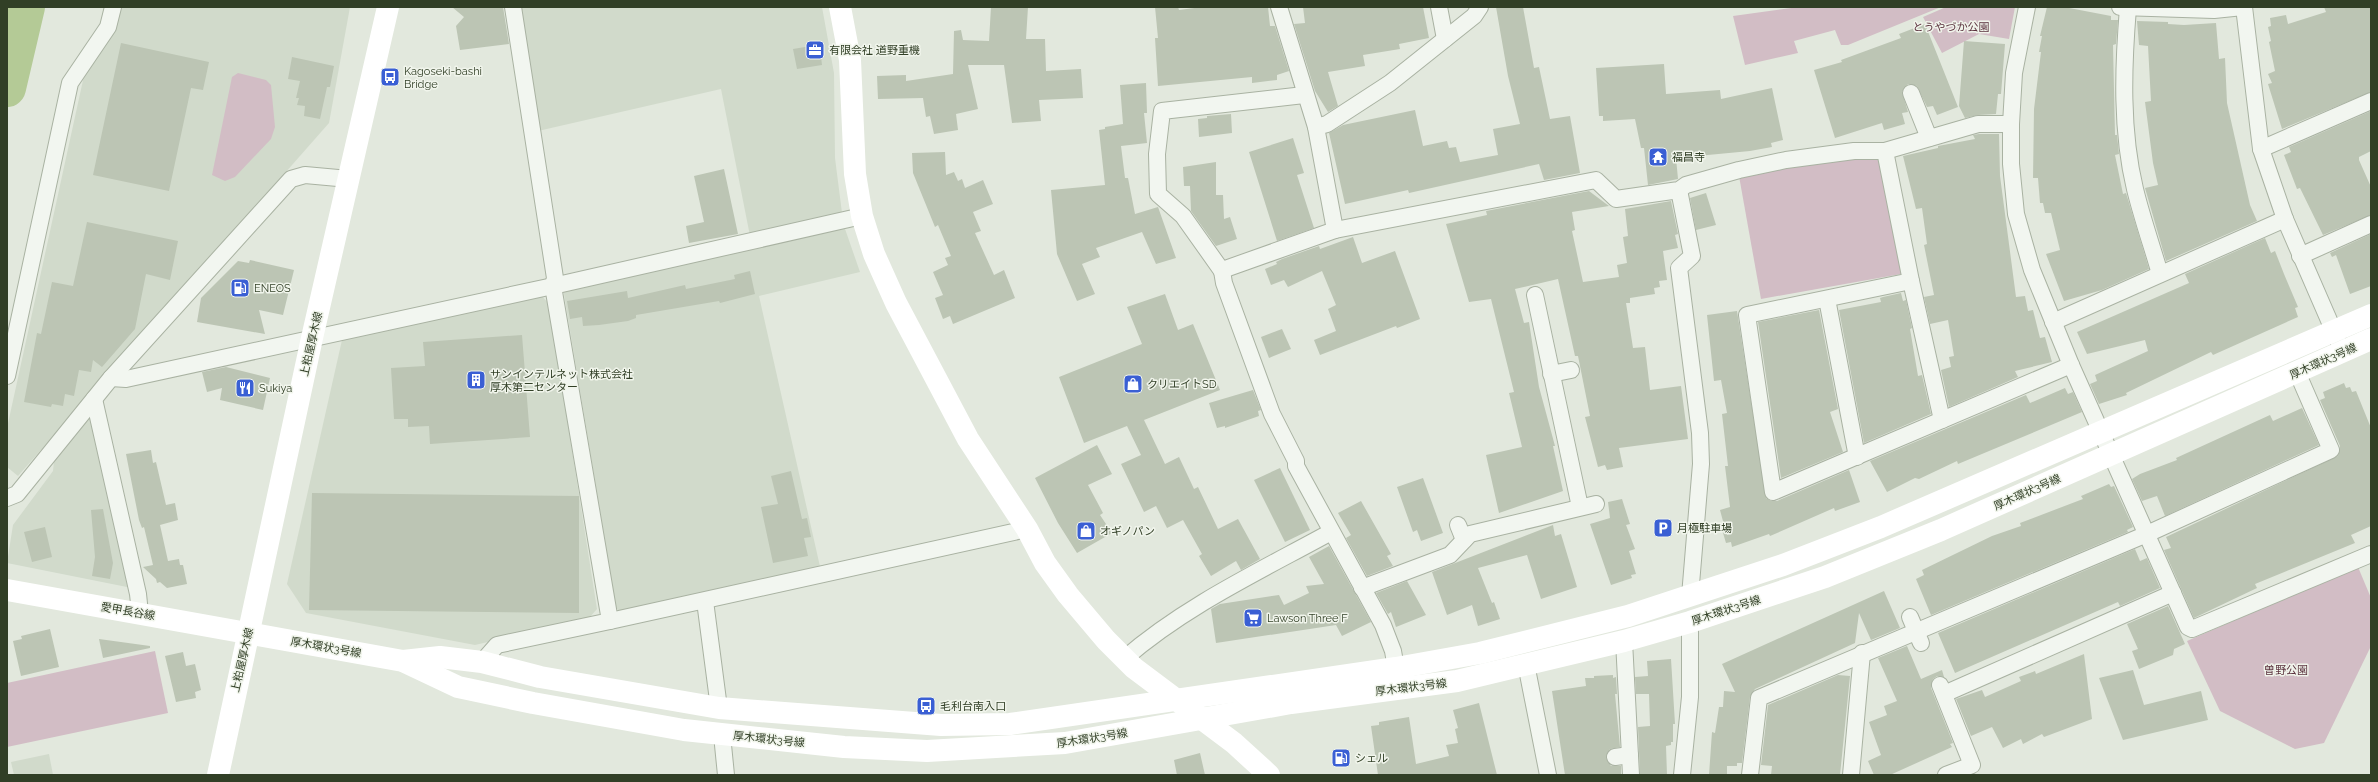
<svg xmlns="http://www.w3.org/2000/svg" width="2378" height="782" font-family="Raleway,'Noto Sans JP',sans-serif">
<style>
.built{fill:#d1dacb}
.green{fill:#d2bdc5}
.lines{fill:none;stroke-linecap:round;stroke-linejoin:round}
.river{stroke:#b4ca96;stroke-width:38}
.building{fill:#bcc5b4}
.street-casing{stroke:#a9b2a2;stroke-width:18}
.street{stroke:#f2f6f0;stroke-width:16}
.secondary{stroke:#fff;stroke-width:22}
.labels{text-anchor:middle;stroke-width:3;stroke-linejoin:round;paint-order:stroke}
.park-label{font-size:11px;fill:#5b323e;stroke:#f1f5ec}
.poi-label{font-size:11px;fill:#313f26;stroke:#f1f5ec;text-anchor:start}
.street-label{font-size:11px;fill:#313f26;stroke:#f1f5ec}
</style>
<rect width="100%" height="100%" fill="#e2e8dd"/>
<g class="built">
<polygon points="120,7 350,7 329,123 18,476 7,467 7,428 85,71"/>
<polygon points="520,7 822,7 834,73 835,158 842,213 750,236 721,89 538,131"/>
<polygon points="844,226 860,272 759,296 821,571 624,615 616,608 563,288"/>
<polygon points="541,295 549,304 597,609 589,618 475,645 306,613 287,584 342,340"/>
<polygon points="93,413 132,588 7,563 13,525 53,471 54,461"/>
<polygon points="49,754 53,775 14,775 11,762"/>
</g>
<g class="green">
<polygon points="1799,7 1941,7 1848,45 1841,45 1835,30 1794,41 1798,53 1745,65 1733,16"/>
<polygon points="1946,7 2015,7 2009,39 1979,34 1942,53 1923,17"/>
<polygon points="238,73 266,80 271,85 275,127 271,139 235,177 225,181 212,175 232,77"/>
<polygon points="1858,154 1879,155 1903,267 1901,274 1761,299 1739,176"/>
<polygon points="2358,567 2371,598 2371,646 2324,743 2295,749 2220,711 2187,641"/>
<polygon points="155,651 168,713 7,747 7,683"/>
</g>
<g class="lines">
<polyline class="river" points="7,88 26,7"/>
</g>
<g class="building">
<polygon points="452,7 503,7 509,44 460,50 456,26 464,17"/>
<polygon points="991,7 1028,7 1026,39 1045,39 1046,71 1081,69 1083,98 1039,100 1041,121 1012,123 1004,65 968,65 978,109 956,114 958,130 934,134 930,116 926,117 923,98 878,99 877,76 906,75 906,81 953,74 954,31 961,30 963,40 989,41"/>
<polygon points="1155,7 1178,7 1179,10 1202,7 1268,7 1270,26 1275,26 1289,71 1277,75 1277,80 1252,83 1252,77 1158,86 1155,38 1158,38"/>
<polygon points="1303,7 1423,7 1429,38 1399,44 1400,49 1363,55 1365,66 1328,72 1338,106 1328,112 1315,91 1294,24 1305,23"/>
<polygon points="1496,7 1523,7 1534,68 1539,67 1550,119 1570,116 1580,173 1544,180 1539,164 1409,193 1408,190 1345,204 1329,133 1343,125 1415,110 1423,146 1447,141 1449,148 1456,147 1460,162 1498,155 1493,129 1520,124 1508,76"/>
<polygon points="2047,7 2064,7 2111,16 2111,20 2118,20 2116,44 2113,45 2115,135 2117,135 2119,154 2115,155 2123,194 2126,193 2149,269 2102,290 2064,301 2046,254 2060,250 2051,213 2045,213 2043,203 2040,203 2038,178 2033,178 2034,109 2041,52 2039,52 2042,36 2040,36"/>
<polygon points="2324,7 2371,7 2371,92 2282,129 2268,84 2272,83 2268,74 2275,71 2269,42 2271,41 2268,27 2271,26 2270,18 2286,15 2288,24 2326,12"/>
<polygon points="2137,21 2168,22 2168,24 2184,25 2216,23 2219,59 2225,58 2227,103 2250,205 2257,221 2166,261 2145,188 2158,185 2153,163 2145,102 2151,101 2148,46 2139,45"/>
<polygon points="1925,24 1958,107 1937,115 1933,106 1927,107 1917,86 1908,84 1902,92 1908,112 1902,113 1905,124 1884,130 1882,123 1835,138 1814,70 1842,62 1841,60 1901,38 1899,34"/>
<polygon points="1964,41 2005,44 2001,94 1998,94 1996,114 1978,115 1965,118 1959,106"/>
<polygon points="121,43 209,62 203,90 191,88 169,191 93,175"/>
<polygon points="811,46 811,50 820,48 822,65 797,69 793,49"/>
<polygon points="292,57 334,66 330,87 327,87 320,119 304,116 305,106 297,105 299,98 296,98 300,81 288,79"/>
<polygon points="1664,64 1666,94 1720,90 1721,99 1772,88 1783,140 1771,143 1772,147 1750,151 1676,158 1678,179 1648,185 1644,148 1641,148 1635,119 1603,121 1603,116 1599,116 1596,68"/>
<polygon points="1146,83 1147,113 1144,113 1147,143 1121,146 1125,178 1128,178 1135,214 1158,207 1176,258 1156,264 1142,232 1096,248 1100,257 1082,264 1095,294 1077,301 1057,254 1051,190 1105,185 1099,130 1105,129 1105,127 1123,124 1120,85"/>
<polygon points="2371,111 2371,151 2359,157 2359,160 2371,187 2371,215 2323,235 2300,188 2297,189 2284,155 2291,152 2289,147"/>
<polygon points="1231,114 1232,133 1199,137 1198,119 1207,118 1207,116"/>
<polygon points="1979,134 1999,134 2000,176 2016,297 2025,296 2028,311 2033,310 2040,338 2045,337 2052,362 2015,371 2018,377 1949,407 1941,370 1951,367 1949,357 1954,356 1948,320 1930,324 1924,297 1934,295 1924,245 1927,244 1922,208 1916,209 1903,156 1938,148 1938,146 1975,139 1973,135"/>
<polygon points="1293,138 1304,173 1297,175 1314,228 1277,241 1249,152"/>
<polygon points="945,152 946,175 954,172 958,181 962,179 965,188 983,180 993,204 973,212 981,231 975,233 994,275 1004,270 1015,298 953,324 950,316 943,319 935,298 943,295 933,272 948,265 945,258 951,256 938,225 935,227 913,173 912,153"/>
<polygon points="1216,162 1216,195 1223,195 1224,219 1230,217 1237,239 1216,246 1191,211 1190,186 1184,186 1183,167"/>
<polygon points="724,169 738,234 689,243 686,226 704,222 694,176"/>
<polygon points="1589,191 1609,206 1572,212 1575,230 1572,231 1583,282 1619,277 1617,265 1627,263 1623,237 1628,236 1625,209 1671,201 1678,234 1675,235 1678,248 1663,251 1667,280 1659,281 1660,287 1654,288 1655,294 1630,298 1630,303 1626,303 1633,348 1645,347 1650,390 1681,386 1688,439 1619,448 1623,467 1607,470 1605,465 1598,467 1585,417 1590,416 1578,356 1575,356 1558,279 1515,289 1524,323 1529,322 1539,387 1555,446 1553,446 1563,491 1499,513 1486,455 1522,447 1509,393 1514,392 1491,299 1469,302 1446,224 1487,215 1486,211"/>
<polygon points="1706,193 1716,225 1696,230 1690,198"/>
<polygon points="87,222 178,241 170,280 146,274 135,329 102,367 93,360 91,372 79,370 74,396 65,394 63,406 52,404 51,407 24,402 37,333 41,334 52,282 73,286"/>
<polygon points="2371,234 2371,286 2350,294 2336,255 2332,257 2330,253"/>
<polygon points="1353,237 1362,263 1395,251 1420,319 1397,328 1396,326 1320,355 1314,340 1336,331 1328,309 1336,305 1322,271 1288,287 1284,280 1271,285 1265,269 1277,264 1276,262 1282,259 1319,246 1320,249"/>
<polygon points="2265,238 2271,253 2275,251 2284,274 2298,307 2295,308 2298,317 2213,355 2211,352 2126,393 2127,395 2099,404 2090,384 2097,381 2095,375 2148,351 2145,340 2087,354 2077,332 2189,283 2185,274"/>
<polygon points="250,260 294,270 283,315 259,310 265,334 197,322 201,298 238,261 249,263"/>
<polygon points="750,271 755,294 720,303 719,301 636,315 636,318 628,321 599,325 583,326 582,317 570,319 567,301 627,291 628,298 685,285 686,289 735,279 734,275"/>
<polygon points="1901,293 1903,301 1906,300 1912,328 1910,329 1918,376 1922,375 1931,414 1864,443 1839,310 1881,302 1880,298 1883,297"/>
<polygon points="1165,294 1178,330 1193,324 1220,390 1144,420 1165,464 1179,457 1194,489 1198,487 1218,529 1238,519 1260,559 1241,570 1236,561 1211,576 1199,556 1202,554 1183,520 1167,528 1156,506 1144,512 1121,464 1141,455 1127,426 1084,443 1059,377 1142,344 1127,307"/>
<polygon points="1819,310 1838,409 1830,412 1843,452 1781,478 1758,322"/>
<polygon points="1737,311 1766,498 1771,501 1777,501 1849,470 1860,502 1835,511 1834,508 1770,536 1769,534 1732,547 1731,542 1726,543 1721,526 1724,525 1720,510 1730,507 1725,466 1728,466 1722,414 1727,413 1721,380 1714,381 1707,315"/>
<polygon points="1282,329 1291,349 1269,358 1261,337"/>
<polygon points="522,335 530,437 430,444 429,426 408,427 408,419 394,419 391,368 425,366 423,342"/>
<polygon points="226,367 270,378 263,410 220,400 222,388 207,392 202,372"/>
<polygon points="2344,383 2346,388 2350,387 2352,392 2356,391 2371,428 2371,526 2351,535 2355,543 2255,584 2257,588 2194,618 2164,550 2171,548 2166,537 2338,456 2340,446 2320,400 2325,398 2323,392"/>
<polygon points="2065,388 2068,394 2073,392 2082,412 1958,464 1957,461 1919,479 1915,478 1887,492 1870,461 2026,395 2030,403"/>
<polygon points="1253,390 1261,410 1258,411 1259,416 1225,428 1225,426 1217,428 1209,403"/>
<polygon points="2302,408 2319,445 2165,516 2157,496 2142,501 2132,479 2140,474 2177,460 2176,458 2270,415 2273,421"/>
<polygon points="1097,445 1112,474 1088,485 1103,513 1100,515 1112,533 1077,553 1058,523 1035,478"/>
<polygon points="151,450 153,463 156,462 166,505 175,503 178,520 160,525 168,561 179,559 180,565 183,565 187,584 167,588 160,582 157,583 156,579 143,567 153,565 144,527 142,528 139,520 126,454"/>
<polygon points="1280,468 1310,530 1285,542 1254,480"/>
<polygon points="791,471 802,519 807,518 811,537 804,538 808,556 773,563 761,507 778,504 771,476"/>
<polygon points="1423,478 1443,533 1421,541 1417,530 1413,532 1397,487"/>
<polygon points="2109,484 2111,487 2114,486 2133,527 2127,530 2128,532 1931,615 1916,579 1924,575 1922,570 1992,536 2021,526 2020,523 2083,499 2081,496"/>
<polygon points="312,493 579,496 579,613 309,610"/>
<polygon points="1622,499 1630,524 1626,525 1635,549 1629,551 1636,574 1631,575 1632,578 1611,585 1590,524 1610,518 1608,502"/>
<polygon points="1361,501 1391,554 1387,556 1393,566 1367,576 1346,538 1351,535 1338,513"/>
<polygon points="103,509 113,563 110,579 92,576 95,557 91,510"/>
<polygon points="1553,525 1555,536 1561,534 1577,587 1541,599 1527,555 1478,568 1492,603 1494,602 1500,619 1478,626 1472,605 1447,615 1432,572"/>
<polygon points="45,527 52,557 32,562 24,532"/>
<polygon points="1329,546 1371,622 1342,636 1336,625 1216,643 1211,609 1220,604 1279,595 1284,605 1309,593 1306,586 1324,584 1309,557"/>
<polygon points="2135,549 2140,561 2147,558 2160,588 2120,606 2118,602 1955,673 1938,633"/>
<polygon points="1407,581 1426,615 1396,627 1391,612 1388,614 1376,593"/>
<polygon points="1884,591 1900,628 1871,640 1859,613 1855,643 1755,689 1750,697 1742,763 1737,763 1737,766 1727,766 1727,775 1709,775 1712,732 1715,733 1719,707 1723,707 1724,691 1735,692 1722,664"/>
<polygon points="2168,606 2185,644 2174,649 2173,655 2139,669 2132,651 2138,649 2127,624"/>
<polygon points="50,629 59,667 21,676 13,641 22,639 21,636"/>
<polygon points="99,639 150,646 150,648 103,658"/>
<polygon points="1907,646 1921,679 1942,670 1944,677 1937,676 1933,679 1931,688 1953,743 1950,744 1952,747 1890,775 1874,775 1868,761 1881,755 1869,722 1887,715 1884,706 1897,701 1878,658"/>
<polygon points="183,652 186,666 195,664 201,690 195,692 196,698 176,702 165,656"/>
<polygon points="2084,654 2092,719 2044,737 2042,734 2023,744 2021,739 2003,748 1992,727 1971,736 1956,699 1982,690 1985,697 2021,681 2019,677 2035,671 2036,674"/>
<polygon points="1671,659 1675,724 1673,724 1673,742 1671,742 1671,745 1666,746 1667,775 1640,775 1638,727 1650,726 1649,694 1636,694 1635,677 1648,676 1647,661"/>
<polygon points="2133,670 2144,705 2201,691 2208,720 2123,740 2099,678"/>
<polygon points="1613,675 1613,678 1616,677 1617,694 1615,694 1620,747 1610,749 1606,758 1611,766 1621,766 1621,775 1565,775 1552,691 1586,686 1585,678 1594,678 1594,676"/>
<polygon points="1838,675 1850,676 1840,775 1771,775 1772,766 1761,765 1768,705"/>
<polygon points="1479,703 1497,775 1378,775 1371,726 1379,725 1379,722 1409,717 1416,764 1449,756 1446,745 1458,743 1455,729 1458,728 1453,710"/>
<polygon points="1200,753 1205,775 1177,775 1174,760"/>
</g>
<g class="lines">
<g class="street-casing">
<g id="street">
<polyline points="1279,7 1316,127 1335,230 1228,268 1222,271 1224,283 1272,414 1296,461 1296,466 1383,625 1393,651 1396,668"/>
<polyline points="1439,7 1445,39"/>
<polyline points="2027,7 2014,73 2011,124 2011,164 2016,214 2032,270 2071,365 2188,627 2192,629 2371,554"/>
<polyline points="2120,7 2214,10 2243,7"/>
<polyline points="2244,7 2261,149 2285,219 2338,341"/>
<path d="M2128,8C2123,68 2121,131 2135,189C2142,218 2152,246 2160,274"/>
<polyline points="1911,93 1929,138"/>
<polyline points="1316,127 1327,124 1390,83 1474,16 1480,7"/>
<polyline points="2261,149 2371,101"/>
<polyline points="1885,151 1911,281 1747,315 1773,492 2071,365"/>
<polyline points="1679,190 1692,256 1679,268 1700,433 1701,464 1690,596"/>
<polyline points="1335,230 1596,180 1616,199 1679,190 1686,185 1739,170 1786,160 1854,151 1885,151 1978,124 2011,124"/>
<polyline points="2300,256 2371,224"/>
<polyline points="1222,271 1183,216 1158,194 1157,154 1162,111 1304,95"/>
<polyline points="1911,281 1942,420"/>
<polyline points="1535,295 1580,507"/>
<polyline points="1827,299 1857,457"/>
<polyline points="2053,322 2285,219"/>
<polyline points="1551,374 1571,370"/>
<polyline points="7,376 70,83 108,27 113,7"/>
<polyline points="111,378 126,379 553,286 862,216"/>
<polyline points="94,399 138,594 140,613"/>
<polyline points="7,498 17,494 111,378 291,179 305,175 349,179"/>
<polyline points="1458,525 1464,540"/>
<polyline points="1362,588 1450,555 1470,534 1596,504"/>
<polyline points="705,601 719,708"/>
<polyline points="1910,617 1921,643"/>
<polyline points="610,621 1027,529"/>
<polyline points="1624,641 1631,775"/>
<path d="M1124,659C1185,606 1260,571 1331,532"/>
<polyline points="482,662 497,645 610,621 553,286 555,278 513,7"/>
<polyline points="1526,664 1548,775"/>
<polyline points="1940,685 1972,765 1946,775"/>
<polyline points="1944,694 2173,593"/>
<polyline points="722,735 726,775"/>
<polyline points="1615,757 1630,755"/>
<polyline points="1682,775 1690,697 1690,622"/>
<polyline points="1750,775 1759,698 2147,534 2331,450 2297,372"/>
<polyline points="1851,775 1862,653"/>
</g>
</g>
<use href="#street" class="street"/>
<g class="secondary">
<polyline points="840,7 850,60 855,174 862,216 874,254 896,303 968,439 1027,529 1045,563 1068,595 1106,640 1134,668 1234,743 1269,775"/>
<polyline points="7,590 403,661 458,687 533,703 684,730 844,747 927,751 1065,743 1291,703 1457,681 1624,641 1690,622 1825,577 1941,530 2371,339"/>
<polyline points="403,661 440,657 482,662 540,677 719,708 941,725 1010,724 1396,668 1480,653 1628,616 1783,565 1881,527 2371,315"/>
<polyline points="218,775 312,338 388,7"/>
</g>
</g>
<defs>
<g id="office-square" transform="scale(1)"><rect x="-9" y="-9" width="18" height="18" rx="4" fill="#3a5fd4" stroke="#f1f5ec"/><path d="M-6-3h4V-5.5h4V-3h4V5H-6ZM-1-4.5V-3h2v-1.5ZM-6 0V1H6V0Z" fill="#fff"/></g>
<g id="bus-square" transform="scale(1)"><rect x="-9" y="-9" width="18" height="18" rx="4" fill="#3a5fd4" stroke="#f1f5ec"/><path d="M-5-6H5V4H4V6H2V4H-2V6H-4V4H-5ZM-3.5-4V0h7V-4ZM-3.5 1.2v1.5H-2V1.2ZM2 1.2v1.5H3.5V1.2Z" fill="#fff"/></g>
<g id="temple-square" transform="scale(1)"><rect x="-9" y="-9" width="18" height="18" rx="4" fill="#3a5fd4" stroke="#f1f5ec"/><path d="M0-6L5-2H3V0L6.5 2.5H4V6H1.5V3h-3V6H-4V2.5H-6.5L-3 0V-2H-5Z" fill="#fff"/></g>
<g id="fuel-square" transform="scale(1)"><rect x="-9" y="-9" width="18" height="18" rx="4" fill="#3a5fd4" stroke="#f1f5ec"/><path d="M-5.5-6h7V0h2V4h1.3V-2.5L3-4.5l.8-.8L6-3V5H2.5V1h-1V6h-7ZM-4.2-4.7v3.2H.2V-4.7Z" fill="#fff"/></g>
<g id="building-square" transform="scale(1)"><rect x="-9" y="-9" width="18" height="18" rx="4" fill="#3a5fd4" stroke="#f1f5ec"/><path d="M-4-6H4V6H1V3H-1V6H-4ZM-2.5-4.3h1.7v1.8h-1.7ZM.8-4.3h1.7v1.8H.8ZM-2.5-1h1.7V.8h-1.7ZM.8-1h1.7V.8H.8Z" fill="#fff"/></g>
<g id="shop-square" transform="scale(1)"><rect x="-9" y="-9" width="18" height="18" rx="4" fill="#3a5fd4" stroke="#f1f5ec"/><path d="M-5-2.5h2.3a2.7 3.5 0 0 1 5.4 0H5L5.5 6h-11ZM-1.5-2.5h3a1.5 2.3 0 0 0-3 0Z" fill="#fff"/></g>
<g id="restaurant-square" transform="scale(1)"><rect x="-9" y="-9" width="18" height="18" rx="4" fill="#3a5fd4" stroke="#f1f5ec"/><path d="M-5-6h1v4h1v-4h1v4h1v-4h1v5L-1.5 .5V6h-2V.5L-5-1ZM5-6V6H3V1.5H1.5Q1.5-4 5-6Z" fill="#fff"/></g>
<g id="parking-square" transform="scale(1)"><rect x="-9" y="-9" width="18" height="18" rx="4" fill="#3a5fd4" stroke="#f1f5ec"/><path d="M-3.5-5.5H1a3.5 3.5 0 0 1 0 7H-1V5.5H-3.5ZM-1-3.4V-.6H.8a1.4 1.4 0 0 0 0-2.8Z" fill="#fff"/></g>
<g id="supermarket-square" transform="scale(1)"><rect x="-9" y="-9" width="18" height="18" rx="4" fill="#3a5fd4" stroke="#f1f5ec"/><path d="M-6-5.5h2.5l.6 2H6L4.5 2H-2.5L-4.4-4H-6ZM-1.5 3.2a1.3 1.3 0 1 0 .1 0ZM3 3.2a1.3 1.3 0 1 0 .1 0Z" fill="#fff"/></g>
</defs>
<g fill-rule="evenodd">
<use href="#office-square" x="815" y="50"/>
<use href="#bus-square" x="390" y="77"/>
<use href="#temple-square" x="1658" y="157"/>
<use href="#fuel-square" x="240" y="288"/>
<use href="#building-square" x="476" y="380"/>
<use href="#shop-square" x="1133" y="384"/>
<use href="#restaurant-square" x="245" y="388"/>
<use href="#parking-square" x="1663" y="528"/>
<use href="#shop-square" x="1086" y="531"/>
<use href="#supermarket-square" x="1253" y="618"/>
<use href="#bus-square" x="926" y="706"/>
<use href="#fuel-square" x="1341" y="758"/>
</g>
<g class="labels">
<g class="park-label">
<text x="1951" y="31">とうやづか公園</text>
<text x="2286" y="674">曽野公園</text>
</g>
<g class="poi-label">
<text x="829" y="54">有限会社 道野重機</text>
<text x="404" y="75">Kagoseki-bashi<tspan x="404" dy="13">Bridge</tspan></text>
<text x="1672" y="161">福昌寺</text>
<text x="254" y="292">ENEOS</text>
<text x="490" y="378">サンインテルネット株式会社<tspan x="490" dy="13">厚木第二センター</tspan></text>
<text x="1147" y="388">クリエイトSD</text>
<text x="259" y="392">Sukiya</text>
<text x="1677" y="532">月極駐車場</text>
<text x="1100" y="535">オギノパン</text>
<text x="1267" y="622">Lawson Three F</text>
<text x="940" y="710">毛利台南入口</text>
<text x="1355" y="762">シェル</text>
</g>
<g class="street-label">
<text transform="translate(311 344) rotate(-77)" y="4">上粕屋厚木線</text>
<text transform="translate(2323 361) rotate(-24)" y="4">厚木環状3号線</text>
<text transform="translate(2027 492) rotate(-24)" y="4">厚木環状3号線</text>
<text transform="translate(1726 610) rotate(-18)" y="4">厚木環状3号線</text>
<text transform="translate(128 611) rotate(10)" y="4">愛甲長谷線</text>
<text transform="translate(326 647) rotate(10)" y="4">厚木環状3号線</text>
<text transform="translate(242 660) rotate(-77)" y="4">上粕屋厚木線</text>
<text transform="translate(1411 687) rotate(-7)" y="4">厚木環状3号線</text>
<text transform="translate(1092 738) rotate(-9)" y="4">厚木環状3号線</text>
<text transform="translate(769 739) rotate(6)" y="4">厚木環状3号線</text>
</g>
</g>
<rect width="2378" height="782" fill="none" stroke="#313f26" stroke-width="16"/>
</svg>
